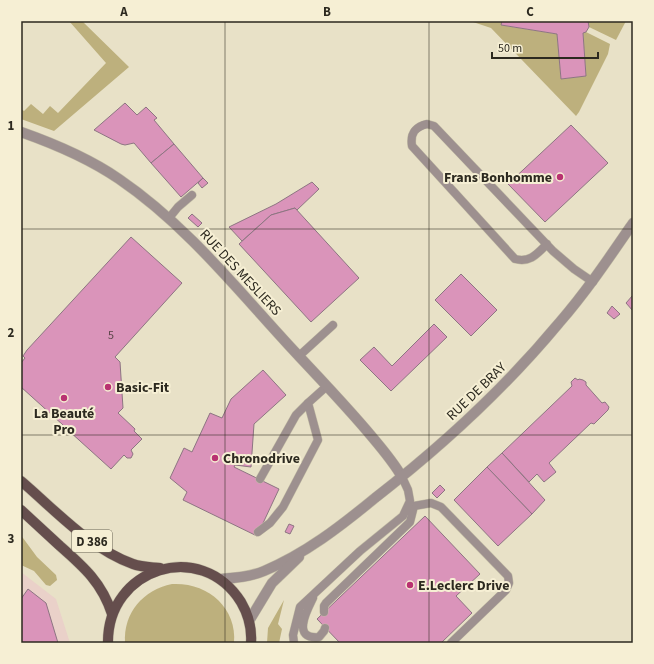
<svg xmlns="http://www.w3.org/2000/svg" width="654" height="664" font-family="'Source Sans 3',sans-serif">
<style>
.commercial{fill:#ead1c9}
.green{fill:#bdb07d}
.building{fill:#da94ba;stroke:#8d7582}
.lines{fill:none;stroke-linecap:round;stroke-linejoin:round}
.service-casing{stroke:#c2bca5;stroke-width:9}
.minor-casing{stroke:#c2bca5;stroke-width:11}
.tertiary-casing{stroke:#c2bca5;stroke-width:11}
.primary-casing{stroke:#c2bca5;stroke-width:11}
.service{stroke:#9d908f;stroke-width:8}
.minor{stroke:#9d908f;stroke-width:10}
.tertiary{stroke:#9d908f;stroke-width:10}
.primary{stroke:#654e4d;stroke-width:10}
.grid{fill:none;stroke:#2c291f;stroke-width:1;stroke-opacity:0.55}
.poi-dot{fill:#b93271;stroke:#f6efd4;stroke-width:1.5}
.labels{text-anchor:middle;stroke-width:4;stroke-linejoin:round;paint-order:stroke}
.number-label{font-size:12px;fill:#584446}
.shield{fill:#f6efd4;stroke:#696455;stroke-width:1}
.shield-label{font-size:13px;font-weight:bold;fill:#2c291f}
.poi-label{font-size:14px;font-weight:bold;fill:#2c291f;stroke:#f6efd4;text-anchor:start}
.street-label{font-size:14px;fill:#2c291f;stroke:#f6efd4}
.neatline{fill:none;stroke:#2c291f;stroke-width:1.5}
.grid-label{font-size:13px;text-anchor:middle;font-weight:bold;fill:#2c291f}
</style>
<rect width="100%" height="100%" fill="#e8e1c7"/>
<polygon class="commercial" points="21,572 56,599 70,643 21,643"/>
<g class="green">
<polygon points="69,21 82,21 129,67 54,131 21,119 21,109 24,111 31,104 43,114 50,106 58,113 106,63"/>
<polygon points="470,21 502,21 501,25 557,34 561,79 586,76 583,33 586,32 610,44 608,54 579,112 576,116 491,28"/>
<polygon points="587,21 626,21 616,40 589,27"/>
<polygon points="21,536 23,538 37,557 56,575 57,580 50,586 46,585 34,571 21,565"/>
<path d="M172,584C207,582 237,607 234,643H125C123,613 143,590 172,584Z"/>
<polygon points="284,600 278,624 282,629 279,643 267,643 268,628"/>
</g>
<g class="building">
<polygon points="502,21 588,21 589,27 586,32 583,33 586,76 561,79 557,34 501,25"/>
<polygon points="125,103 137,115 146,107 157,118 154,120 174,144 151,163 134,143 125,145 121,144 94,130"/>
<polygon points="571,125 608,163 545,222 508,184"/>
<polygon points="174,144 203,178 181,197 151,163"/>
<polygon points="203,178 208,183 202,188 198,183"/>
<polygon points="312,182 319,189 297,210 295,208 271,215 242,241 229,227 276,204"/>
<polygon points="295,208 359,278 311,322 239,244 271,215"/>
<polygon points="192,214 202,223 198,227 188,218"/>
<polygon points="131,237 182,283 115,357 120,362 123,408 118,413 135,429 134,431 142,439 131,450 133,454 131,458 127,458 124,455 111,469 69,431 66,433 61,428 63,425 21,387 21,363 25,358 23,356 27,350"/>
<polygon points="461,274 497,310 471,336 435,300"/>
<polygon points="633,295 633,311 626,303"/>
<polygon points="612,306 620,314 614,319 607,313"/>
<polygon points="434,324 447,337 391,391 360,360 374,347 392,366"/>
<polygon points="263,370 286,395 254,424 251,467 235,465 234,467 279,489 257,536 183,500 187,492 170,478 184,448 192,452 210,413 222,418 231,399"/>
<polygon points="575,378 578,380 579,379 583,380 586,382 586,385 602,403 605,402 609,407 608,410 594,424 591,423 549,463 556,472 544,482 537,474 529,482 502,453 572,386 571,382"/>
<polygon points="502,453 545,500 532,514 487,467"/>
<polygon points="487,467 532,514 498,546 454,500"/>
<polygon points="440,485 445,490 437,498 432,493"/>
<polygon points="425,516 480,574 456,596 472,613 441,643 340,643 317,619"/>
<polygon points="289,524 294,526 290,534 285,532"/>
<polygon points="28,589 46,603 58,643 21,643 21,599"/>
</g>
<g class="lines">
<g class="service-casing">
<g id="service">
<polyline points="169,218 178,207 192,195"/>
<path d="M547,244C537,254 530,263 515,259L412,146C410,133 415,127 427,124L434,126L553,251L574,269L593,282"/>
<polyline points="299,356 333,325"/>
<polyline points="308,403 327,386"/>
<polyline points="414,506 431,503 441,507 508,576 509,583 506,590 451,643"/>
<polyline points="258,532 270,523 283,507 318,440 308,403 296,415 260,479"/>
<path d="M313,598C307,610 291,640 319,637L324,631L325,628"/>
<polyline points="324,612 324,606 326,603 410,522 414,506"/>
<polyline points="294,643 293,635 300,607 360,551 403,516 410,501 408,490 402,477"/>
</g>
</g>
<g class="minor-casing">
<path id="minor" d="M21,132C55,144 90,159 119,179C188,226 240,293 296,353C322,381 349,409 373,438C384,451 394,463 402,477"/>
</g>
<g class="tertiary-casing">
<g id="tertiary">
<path d="M220,579C234,578 250,577 264,571C305,554 341,526 375,498C442,446 505,388 559,323C586,292 609,258 633,223"/>
<polyline points="249,621 272,583 299,557"/>
</g>
</g>
<g class="primary-casing">
<g id="primary">
<path d="M21,481C54,509 90,549 133,564C141,567 151,567 160,568"/>
<path d="M21,510C34,522 47,534 60,546C84,567 102,583 112,614"/>
<path d="M108,643C107,568 201,538 241,602C248,614 252,629 251,643"/>
</g>
</g>
<use href="#service" class="service"/>
<use href="#minor" class="minor"/>
<use href="#tertiary" class="tertiary"/>
<use href="#primary" class="primary"/>
</g>
<path class="grid" d="M225,21V643M429,21V643M21,229H633M21,435H633"/>
<g class="poi-dot">
<circle cx="560" cy="177" r="4"/>
<circle cx="108" cy="387" r="4"/>
<circle cx="64" cy="398" r="4"/>
<circle cx="215" cy="458" r="4"/>
<circle cx="410" cy="585" r="4"/>
</g>
<g class="labels">
<g class="number-label">
<text x="111" y="339">5</text>
</g>
<rect class="shield" x="72" y="530" width="40" height="22" rx="3"/>
<g class="shield-label">
<text x="92" y="546">D 386</text>
</g>
<g class="poi-label">
<text x="552" y="182" text-anchor="end">Frans Bonhomme</text>
<text x="116" y="392">Basic-Fit</text>
<text x="64" y="418" text-anchor="middle">La Beauté<tspan x="64" dy="16">Pro</tspan></text>
<text x="223" y="463">Chronodrive</text>
<text x="418" y="590">E.Leclerc Drive</text>
</g>
<g class="street-label">
<text transform="translate(241 272) rotate(47)" y="5">RUE DES MESLIERS</text>
<text transform="translate(476 391) rotate(-44)" y="5">RUE DE BRAY</text>
</g>
</g>
<rect width="654" height="664" fill="none" stroke="#f6efd4" stroke-width="44"/>
<path d="M492 52v6h106v-6" fill="none" stroke="#2c291f" stroke-width="2"/>
<text x="498" y="52" font-size="12" fill="#2c291f" stroke="#f6efd4" stroke-width="3" paint-order="stroke">50 m</text>
<rect x="22" y="22" width="610" height="620" class="neatline"/>
<g class="grid-label">
<text x="124" y="16">A</text>
<text x="327" y="16">B</text>
<text x="530" y="16">C</text>
<text x="11" y="130">1</text>
<text x="11" y="337">2</text>
<text x="11" y="543">3</text>
</g>
</svg>
